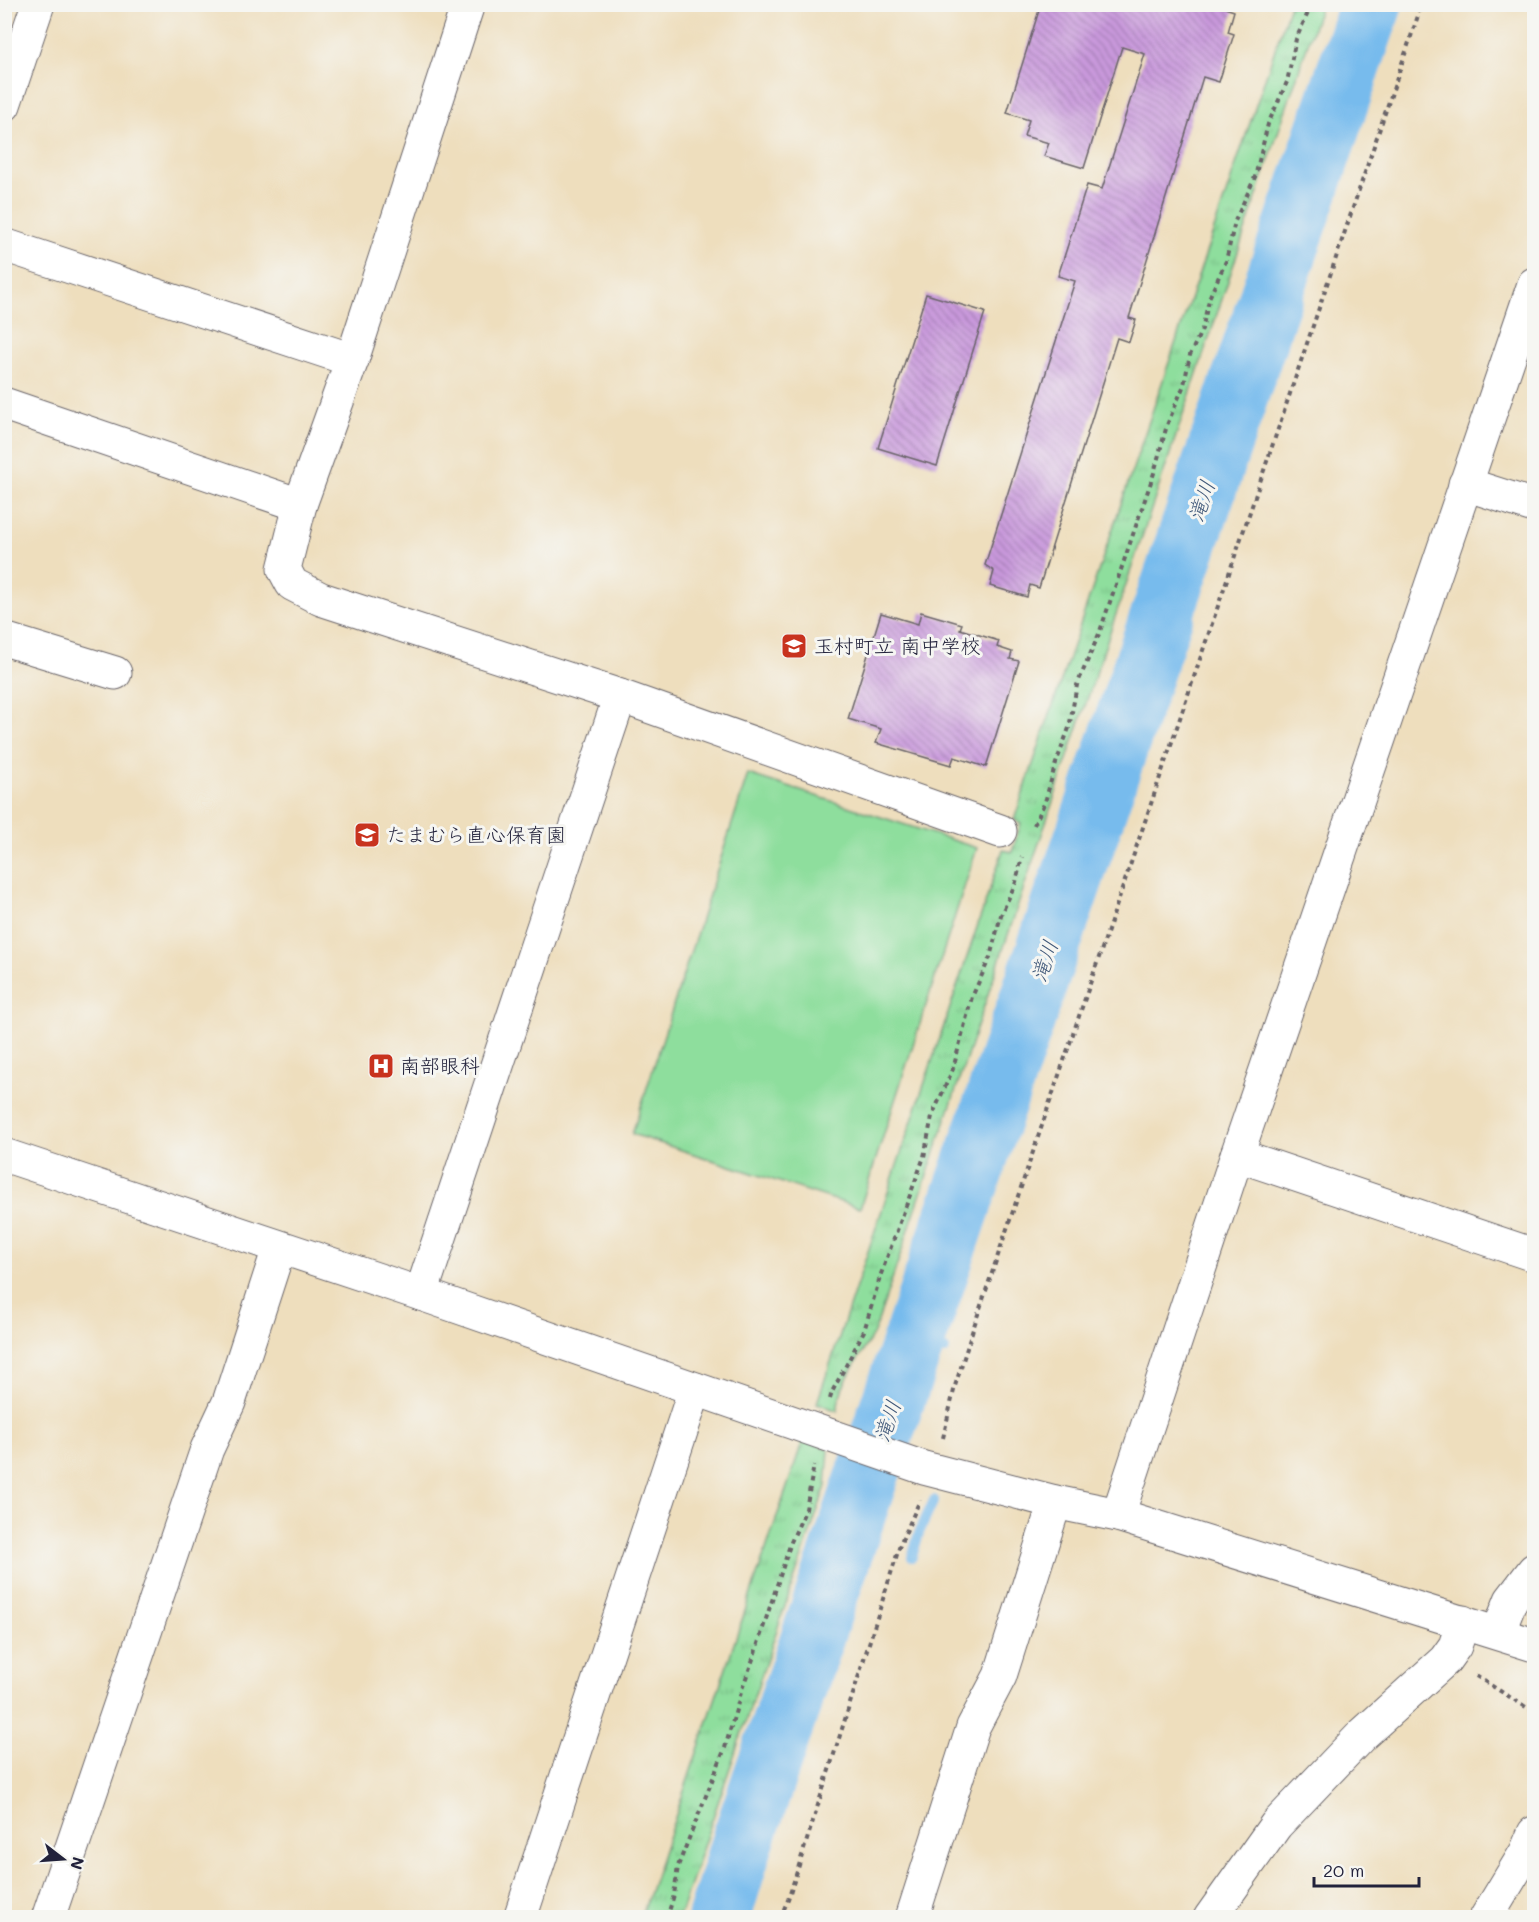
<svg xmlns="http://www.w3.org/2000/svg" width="1539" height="1922" font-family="Mali,'Klee One',sans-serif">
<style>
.park{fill:url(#park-tufts);stroke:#58806c;stroke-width:1.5}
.garden{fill:#8ede9d;stroke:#58806c;stroke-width:1.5}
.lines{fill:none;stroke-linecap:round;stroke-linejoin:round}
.stream{stroke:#77bbed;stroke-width:10}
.river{stroke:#77bbed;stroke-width:63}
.building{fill:url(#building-back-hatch)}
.minor-casing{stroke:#696468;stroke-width:35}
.path{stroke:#696468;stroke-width:4;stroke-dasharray:4.5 4.5;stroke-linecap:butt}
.minor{stroke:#fff;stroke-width:33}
.labels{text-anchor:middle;stroke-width:6;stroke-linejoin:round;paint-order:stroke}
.poi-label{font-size:20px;fill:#22223b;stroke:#f6f6f2;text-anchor:start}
.water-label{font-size:21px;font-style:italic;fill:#405879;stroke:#f6f6f2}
</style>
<defs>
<pattern id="park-tufts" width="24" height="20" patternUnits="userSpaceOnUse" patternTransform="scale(1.5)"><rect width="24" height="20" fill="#8ede9d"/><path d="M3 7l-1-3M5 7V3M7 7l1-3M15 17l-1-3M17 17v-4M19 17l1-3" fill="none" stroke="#7abe88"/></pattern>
<pattern id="building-back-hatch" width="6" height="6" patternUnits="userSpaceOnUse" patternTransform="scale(1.5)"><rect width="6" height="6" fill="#c999dc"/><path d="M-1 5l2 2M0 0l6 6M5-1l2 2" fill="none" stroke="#a37cb4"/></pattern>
</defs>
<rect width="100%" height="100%" fill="#f6f6f2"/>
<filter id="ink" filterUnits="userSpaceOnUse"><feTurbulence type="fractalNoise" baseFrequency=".0167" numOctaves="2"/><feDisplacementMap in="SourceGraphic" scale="12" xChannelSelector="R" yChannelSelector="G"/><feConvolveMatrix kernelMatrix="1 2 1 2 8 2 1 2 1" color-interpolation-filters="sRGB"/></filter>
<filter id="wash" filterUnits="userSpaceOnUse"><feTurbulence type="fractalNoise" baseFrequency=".008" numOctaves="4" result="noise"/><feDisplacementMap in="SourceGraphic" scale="24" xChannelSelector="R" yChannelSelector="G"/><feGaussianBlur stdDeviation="1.35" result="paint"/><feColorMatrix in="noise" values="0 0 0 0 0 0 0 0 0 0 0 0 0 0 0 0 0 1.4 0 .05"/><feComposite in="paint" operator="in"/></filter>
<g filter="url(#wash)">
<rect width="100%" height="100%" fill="#eedebd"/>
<g class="park">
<path d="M1290,5H1321L874,1333C863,1353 836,1388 838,1411L817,1403L1003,850L1012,852L1021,823L1014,820Z"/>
<polygon points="803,1440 829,1449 826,1486 679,1917 641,1918"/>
</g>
<polygon class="garden" points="748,774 977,848 860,1208 632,1134"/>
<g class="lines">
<g class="stream">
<polyline points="913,1340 945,1350"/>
<polyline points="912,1557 919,1533 934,1500"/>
</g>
<polyline class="river" points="719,1918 743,1840 1371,4"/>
</g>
<g id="blocks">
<g class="building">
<polygon points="1041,4 1213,4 1234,11 1228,32 1234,34 1219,82 1203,77 1129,318 1136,320 1129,342 1117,338 1039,588 1030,585 1027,597 990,586 994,571 985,565 1075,281 1058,276 1087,185 1102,189 1145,54 1122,47 1084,168 1044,156 1049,143 1024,136 1029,120 1007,113"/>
<polygon points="926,294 985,312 937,466 878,448"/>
<polygon points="921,612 962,624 960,629 999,641 997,647 1012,652 1010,659 1019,661 986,767 954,757 951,765 876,743 881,729 848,719 881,613 918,624"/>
</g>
</g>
</g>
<g filter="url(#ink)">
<use href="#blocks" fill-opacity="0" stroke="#696468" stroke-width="1.5"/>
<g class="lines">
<g class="minor-casing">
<g id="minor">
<polyline points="468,4 352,360 300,505 284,569 292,584 321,599 620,696 1000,831"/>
<polyline points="4,105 38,4"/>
<polyline points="4,245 352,360"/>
<polyline points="4,404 300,505"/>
<polyline points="1465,484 1534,506"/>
<polyline points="4,639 115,673"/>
<polyline points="4,1155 421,1294 924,1468 1055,1502 1118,1515 1534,1645"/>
<polyline points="1237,1155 1534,1255"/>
<polyline points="421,1294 620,696"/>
<polyline points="1118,1515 1237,1155 1534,284"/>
<polyline points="1498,1633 1511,1600 1534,1570"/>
<polyline points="48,1918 207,1449 229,1402 279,1248"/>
<polyline points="520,1918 695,1389"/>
<polyline points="912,1918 973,1727 1000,1676 1055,1502"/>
<polyline points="1210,1918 1276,1825 1362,1735 1445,1660 1455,1646 1463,1622"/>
<polyline points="1486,1918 1526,1852 1534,1833"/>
</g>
</g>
<g class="path">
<polyline points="1034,825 1045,802 1055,766 1069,728 1077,685 1099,634 1154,473 1167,425 1184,385 1190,355 1202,329 1210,296 1226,261 1235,221 1255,177 1268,124 1287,82 1296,39 1312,4"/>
<polyline points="830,1399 832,1392 864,1331 881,1274 924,1157 932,1116 953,1069 972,997 990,957 1001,915 1016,882 1022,857"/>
<polyline points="943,1438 955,1386 973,1329 1422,4"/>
<polyline points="1476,1676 1534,1712"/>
<polyline points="667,1918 674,1895 678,1866 725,1748 742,1689 753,1659 791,1542 806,1509 814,1465"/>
<polyline points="780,1918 788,1900 900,1545 920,1500"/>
</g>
<use href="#minor" class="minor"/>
</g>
</g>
<defs>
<g id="school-square" transform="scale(1.35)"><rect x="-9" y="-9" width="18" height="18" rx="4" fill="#c8321e" stroke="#f6f6f2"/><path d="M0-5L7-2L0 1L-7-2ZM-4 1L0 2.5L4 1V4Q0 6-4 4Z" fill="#fff"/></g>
<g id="hospital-square" transform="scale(1.35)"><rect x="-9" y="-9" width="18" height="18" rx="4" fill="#c8321e" stroke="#f6f6f2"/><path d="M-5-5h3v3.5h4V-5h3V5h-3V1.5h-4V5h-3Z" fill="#fff"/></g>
</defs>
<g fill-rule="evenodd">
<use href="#school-square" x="794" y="646"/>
<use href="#school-square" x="367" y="835"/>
<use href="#hospital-square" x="381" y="1066"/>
</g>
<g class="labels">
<g class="poi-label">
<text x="814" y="653">玉村町立 南中学校</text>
<text x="386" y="842">たまむら直心保育園</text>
<text x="400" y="1073">南部眼科</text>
</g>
<g class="water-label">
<text transform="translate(1202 501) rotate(-71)" y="7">滝川</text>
<text transform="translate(1045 961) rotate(-71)" y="7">滝川</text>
<text transform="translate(888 1421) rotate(-71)" y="7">滝川</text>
</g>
</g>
<rect width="1539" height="1922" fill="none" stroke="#f6f6f2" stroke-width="24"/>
<g transform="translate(63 1859) rotate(107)" stroke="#f6f6f2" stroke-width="4.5" paint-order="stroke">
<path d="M0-4.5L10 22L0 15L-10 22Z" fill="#22223b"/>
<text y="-9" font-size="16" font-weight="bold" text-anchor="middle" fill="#22223b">N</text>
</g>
<path d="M1314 1877v9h105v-9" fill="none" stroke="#22223b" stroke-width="3"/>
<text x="1323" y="1877" font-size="18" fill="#22223b" stroke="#f6f6f2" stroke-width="4.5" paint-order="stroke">20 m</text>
</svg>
